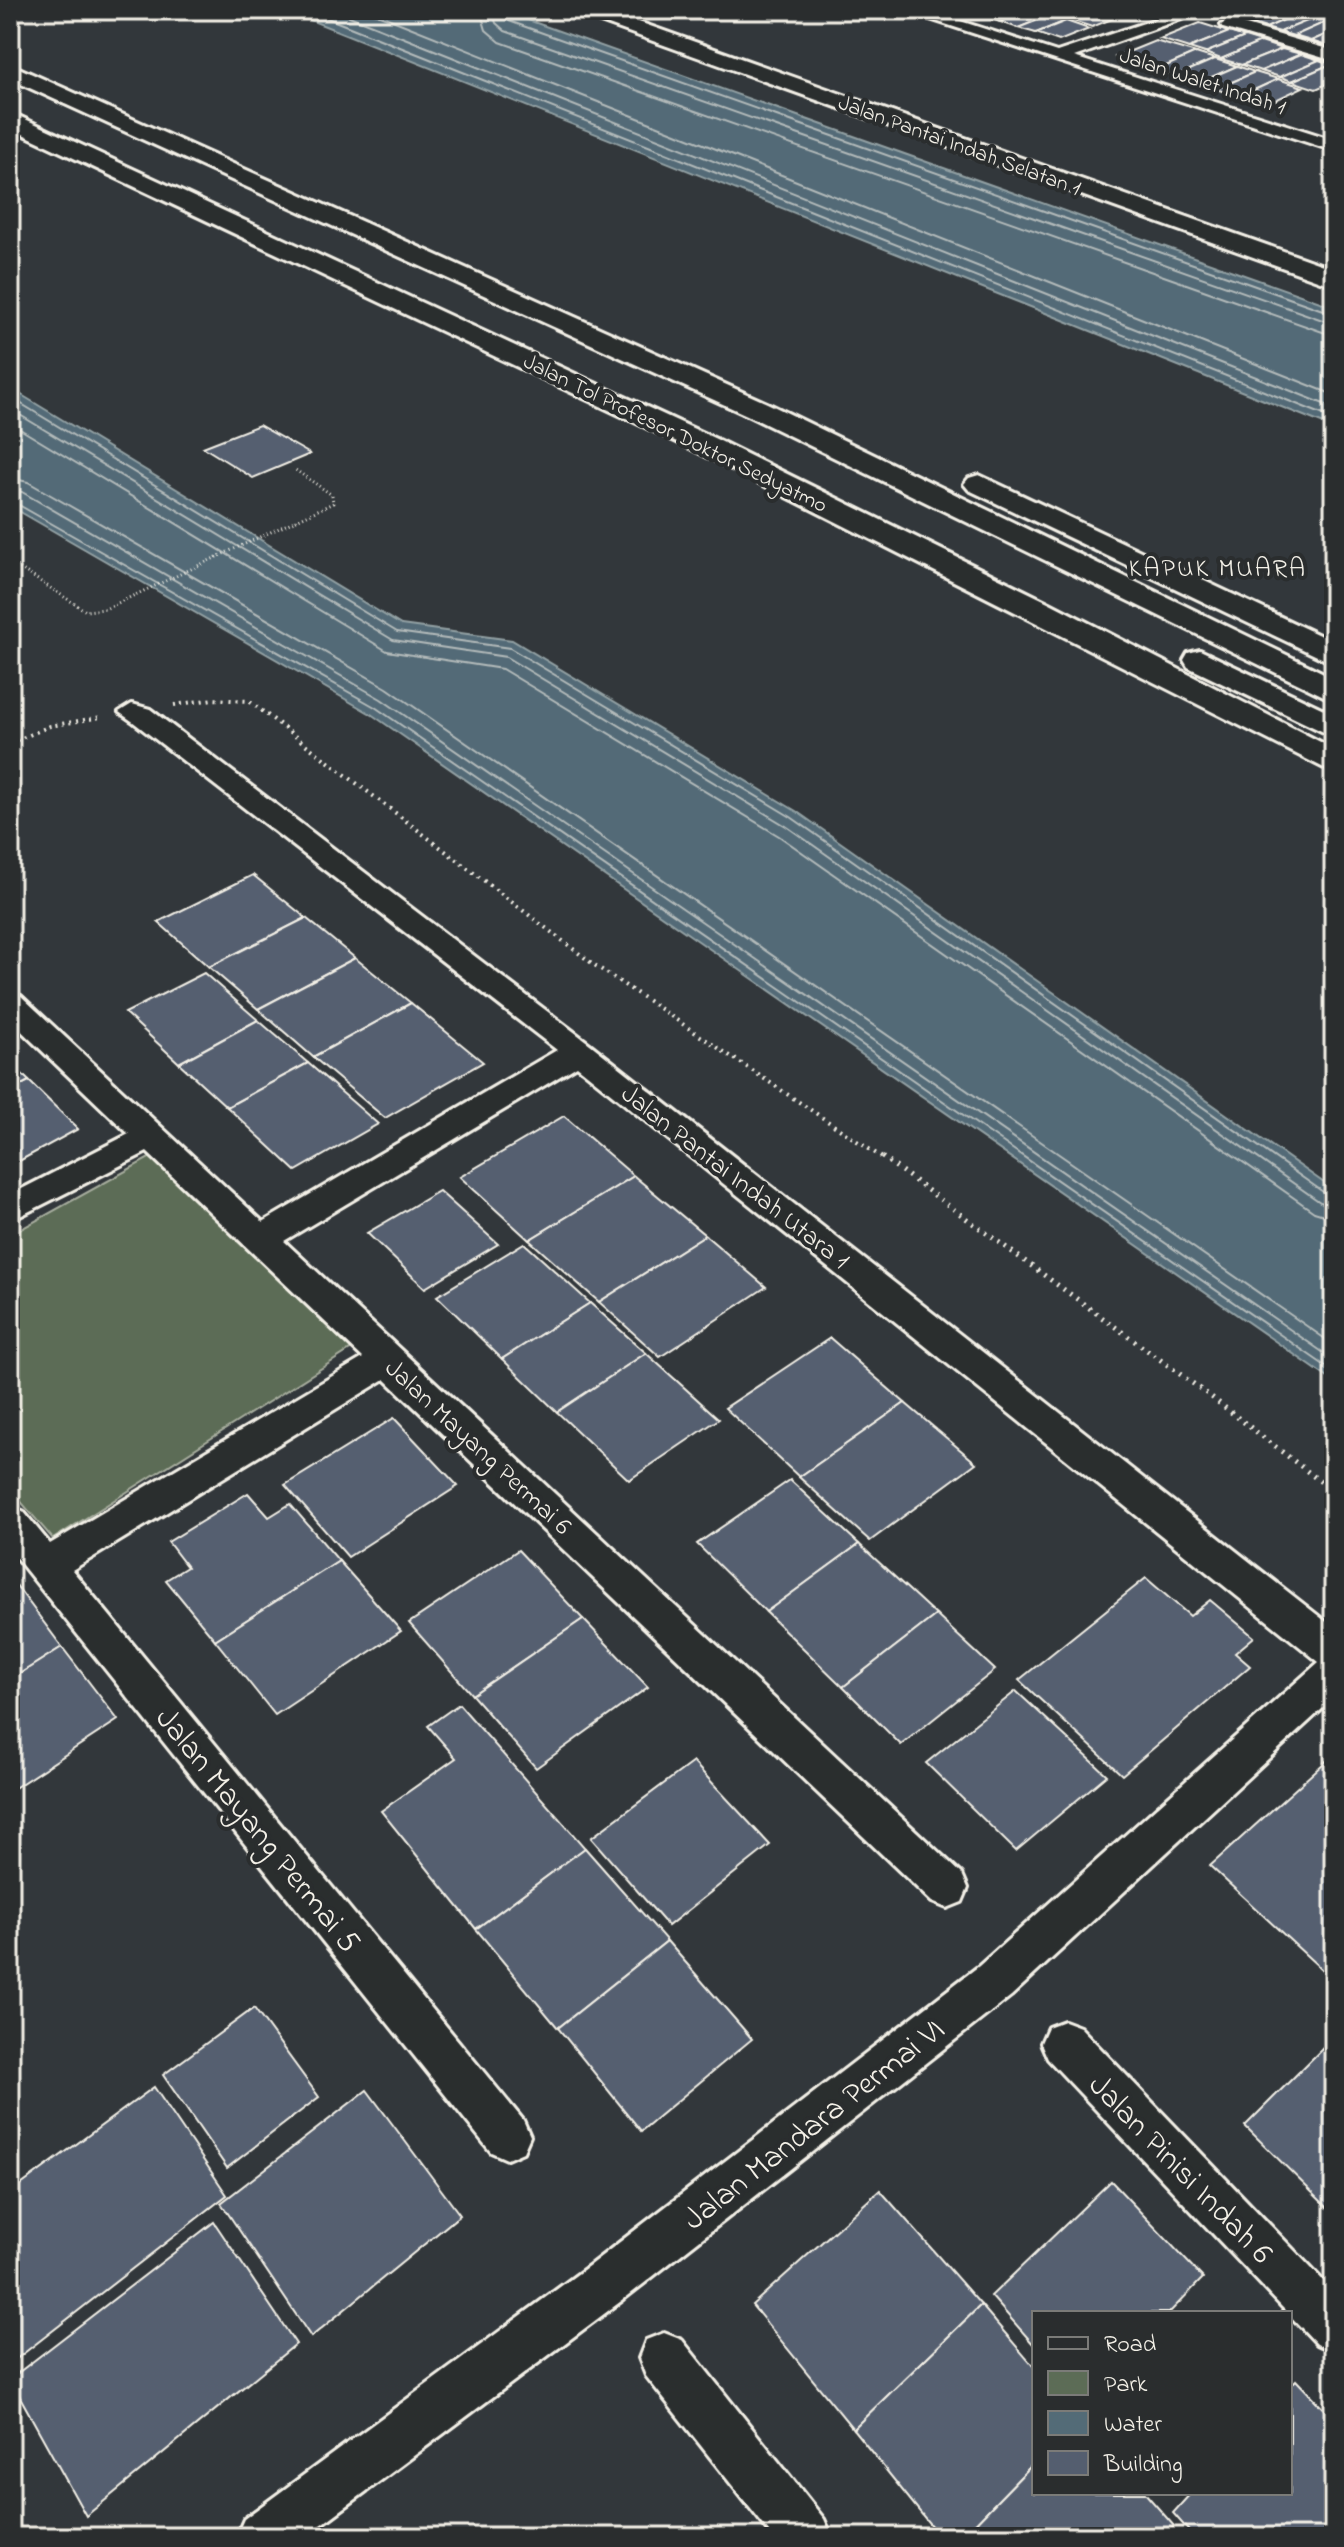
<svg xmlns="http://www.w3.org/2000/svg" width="1344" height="2547" font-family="'Indie Flower',sans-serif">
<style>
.green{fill:#5c6c56;stroke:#a8ae9f;stroke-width:2}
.water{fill:#536b77;stroke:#93a1a4;stroke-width:2}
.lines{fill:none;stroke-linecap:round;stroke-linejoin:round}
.shore{stroke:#b4bbbb;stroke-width:2}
.building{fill:#545e6f;stroke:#f4f1e8;stroke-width:2}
.street-casing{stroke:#f4f1e8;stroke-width:6}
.secondary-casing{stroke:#f4f1e8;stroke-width:6}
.highway-casing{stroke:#f4f1e8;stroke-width:6}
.path-far2{stroke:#f4f1e8;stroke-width:3;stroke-dasharray:1 3;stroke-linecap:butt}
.path-far1{stroke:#f4f1e8;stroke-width:4;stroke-dasharray:2 5;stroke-linecap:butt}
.path{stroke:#f4f1e8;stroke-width:5;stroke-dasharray:2 6;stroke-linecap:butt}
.street{fill:#2a2d2e;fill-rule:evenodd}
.secondary{fill:#2a2d2e;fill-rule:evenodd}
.highway{fill:#2a2d2e;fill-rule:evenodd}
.labels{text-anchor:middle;stroke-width:8;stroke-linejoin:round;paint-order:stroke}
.far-street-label{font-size:22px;fill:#f4f1e8;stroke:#2a2d2e}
.far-quarter-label{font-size:26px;letter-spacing:2px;fill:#f4f1e8;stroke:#2a2d2e}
.street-label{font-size:26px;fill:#f4f1e8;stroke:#2a2d2e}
.near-street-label{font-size:32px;fill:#f4f1e8;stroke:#2a2d2e}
</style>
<rect width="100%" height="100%" fill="#32373b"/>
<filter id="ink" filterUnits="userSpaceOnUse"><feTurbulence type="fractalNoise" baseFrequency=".0125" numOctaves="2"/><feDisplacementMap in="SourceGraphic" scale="16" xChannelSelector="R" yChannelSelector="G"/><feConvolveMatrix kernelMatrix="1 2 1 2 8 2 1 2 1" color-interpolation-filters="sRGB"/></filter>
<g filter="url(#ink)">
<polygon class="green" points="160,1152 361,1343 53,1539 10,1489 10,1235"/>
<g class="water">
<polygon points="285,10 500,10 1334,307 1334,428"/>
<polygon points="10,388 401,625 512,640 796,811 1334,1190 1334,1382 371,714 10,506"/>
</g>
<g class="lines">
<g class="shore">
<polyline points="307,10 1334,419"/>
<polyline points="334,10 1334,408"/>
<polyline points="367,10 1334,395"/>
<polyline points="480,10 486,30 500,42 1334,336"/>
<polyline points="492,10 496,23 505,31 1334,324"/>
<polyline points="502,10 509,21 1334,314"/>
<polyline points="10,397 397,632 510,648 791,817 1326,1194 1334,1196"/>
<polyline points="10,409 393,640 506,657 786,826 1320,1202 1334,1206"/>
<polyline points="10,423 387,651 502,669 779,836 1314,1212 1334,1218"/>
<polyline points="10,478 28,482 387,688 1334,1345"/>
<polyline points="10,490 22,492 381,699 1334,1360"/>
<polyline points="10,500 375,707 1334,1372"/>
</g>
</g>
<g class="building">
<polygon points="992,10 1029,10 1000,22 979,15"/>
<polygon points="1029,10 1048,16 1018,28 1000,22"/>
<polygon points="1061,10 1090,10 1067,19 1051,14"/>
<polygon points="1090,10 1094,10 1117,17 1092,27 1067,19"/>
<polygon points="1253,10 1294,10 1302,12 1266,28 1234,18"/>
<polygon points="1302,12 1317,17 1280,32 1266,28"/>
<polygon points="1048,16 1066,21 1036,33 1018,28"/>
<polygon points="1317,17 1330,20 1294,36 1280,32"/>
<polygon points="1330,20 1334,22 1334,31 1311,41 1294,36"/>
<polygon points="1066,21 1089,29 1059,41 1036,33"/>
<polygon points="1200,23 1229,32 1189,48 1160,39"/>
<polygon points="1334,31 1334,43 1327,46 1311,41"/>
<polygon points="1229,32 1245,37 1205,53 1189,48"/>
<polygon points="1245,37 1261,42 1221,59 1205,53"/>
<polygon points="1155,41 1196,53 1157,70 1116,57"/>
<polygon points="1261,42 1282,49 1242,65 1221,59"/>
<polygon points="1282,49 1301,54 1261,71 1242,65"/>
<polygon points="1196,53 1215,59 1176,76 1157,70"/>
<polygon points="1301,54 1319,60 1280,77 1261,71"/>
<polygon points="1215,59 1237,66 1198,83 1176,76"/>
<polygon points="1319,60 1331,64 1292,81 1280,77"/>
<polygon points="1331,64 1334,81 1316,89 1292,81"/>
<polygon points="1237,66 1255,72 1216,89 1198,83"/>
<polygon points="1255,72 1278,79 1239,97 1216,89"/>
<polygon points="1278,79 1303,87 1265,105 1239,97"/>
<polygon points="259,425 310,454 253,478 203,447"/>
<polygon points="253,875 306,918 209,967 158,922"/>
<polygon points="306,918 355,958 258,1009 209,967"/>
<polygon points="355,958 411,1003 313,1057 258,1009"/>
<polygon points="204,973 258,1020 179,1063 125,1013"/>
<polygon points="411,1003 483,1062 385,1118 313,1057"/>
<polygon points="258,1020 308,1063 227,1107 179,1063"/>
<polygon points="10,1062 29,1081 10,1091"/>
<polygon points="308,1063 378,1124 296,1171 227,1107"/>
<polygon points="29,1081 78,1129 10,1166 10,1091"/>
<polygon points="564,1116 634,1176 529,1240 460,1177"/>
<polygon points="634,1176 705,1235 599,1302 529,1240"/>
<polygon points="439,1191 498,1244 425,1288 367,1233"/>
<polygon points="705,1235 766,1287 660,1357 599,1302"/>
<polygon points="524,1243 590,1303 502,1359 437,1296"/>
<polygon points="590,1303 646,1353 557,1412 502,1359"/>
<polygon points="830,1338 905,1403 799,1477 725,1408"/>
<polygon points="646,1353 719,1419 629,1480 557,1412"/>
<polygon points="905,1403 976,1463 870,1541 799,1477"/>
<polygon points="394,1418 458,1486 348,1557 285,1485"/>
<polygon points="790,1480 859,1544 766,1612 697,1544"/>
<polygon points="248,1493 269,1517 290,1504 339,1561 215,1640 166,1580 187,1567 168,1542"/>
<polygon points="859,1544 936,1615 843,1687 766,1612"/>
<polygon points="518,1550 583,1619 472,1695 409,1623"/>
<polygon points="339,1561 401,1631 275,1715 215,1640"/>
<polygon points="10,1577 62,1647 10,1680"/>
<polygon points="1146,1578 1190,1616 1210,1600 1254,1637 1235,1653 1250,1666 1122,1775 1019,1680"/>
<polygon points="936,1615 995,1670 901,1745 843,1687"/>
<polygon points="583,1619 648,1687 536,1768 472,1695"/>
<polygon points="62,1647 118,1720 10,1791 10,1680"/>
<polygon points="1016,1691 1107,1775 1016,1851 926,1763"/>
<polygon points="459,1704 585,1848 476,1929 381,1811 456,1758 428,1726"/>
<polygon points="1334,1754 1334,1981 1210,1866"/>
<polygon points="693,1762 770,1845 668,1926 591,1838"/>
<polygon points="585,1848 667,1941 558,2028 476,1929"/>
<polygon points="667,1941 752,2039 641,2131 558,2028"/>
<polygon points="254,2008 319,2097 227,2168 163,2075"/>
<polygon points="1334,2037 1334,2214 1245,2126"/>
<polygon points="154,2087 227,2195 10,2364 10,2193"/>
<polygon points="367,2090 460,2215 311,2337 221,2203"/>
<polygon points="1111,2181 1203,2278 1169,2313 1034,2313 1034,2345 991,2296"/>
<polygon points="880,2190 981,2305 853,2429 752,2305"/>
<polygon points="214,2222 296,2344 86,2516 10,2379"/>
<polygon points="981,2305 1034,2367 1034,2463 962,2537 940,2537 853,2429"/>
<polygon points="1296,2380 1334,2420 1334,2537 1194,2537 1173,2513 1191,2493 1290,2493 1290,2386"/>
<polygon points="1034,2463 1034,2493 1145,2493 1174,2526 1164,2537 962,2537"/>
</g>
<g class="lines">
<g class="street-casing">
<g id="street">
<polygon points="902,10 926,10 1057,52 1183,10 1207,10 1074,57 1334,140 1334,151"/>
<polygon points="1229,20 1334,51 1334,61 1223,28 1221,25"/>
<polygon points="132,704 150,709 590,1044 1334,1628 1334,1698 1011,1996 624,2299 305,2537 236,2537 244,2519 590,2265 979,1966 1319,1662 577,1066 284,1241 962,1874 968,1888 962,1902 947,1908 932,1902 385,1379 72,1570 523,2120 530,2136 523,2152 507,2159 491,2152 10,1550 10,1507 23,1511 50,1544 363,1358 147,1152 10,1221 10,1195 129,1134 10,1020 10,993 21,996 263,1222 557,1050 132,721 119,712"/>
<polygon points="1064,2021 1080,2027 1334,2292 1334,2352 1317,2344 1048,2059 1041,2043 1048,2027"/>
<polygon points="664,2333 682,2340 824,2519 832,2537 773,2537 646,2376 639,2358 646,2340"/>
</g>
</g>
<g class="secondary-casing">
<polygon id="secondary" points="575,10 605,10 1334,269 1334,286 578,14"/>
</g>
<g class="highway-casing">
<g id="highway">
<polygon points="10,64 767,403 1334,678 1334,701 747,415 10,79"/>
<polygon points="10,112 716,439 1050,603 1334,749 1334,773 696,451 10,128"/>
<polygon points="979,475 1334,642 1334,664 969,490 964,484 969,478"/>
<polygon points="1200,650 1334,714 1334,737 1188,667 1184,660 1188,653"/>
</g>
</g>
<polyline class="path-far2" points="10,562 86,611 105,609 333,503 332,495 294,469"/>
<g class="path-far1">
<polyline points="174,705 213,699 249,701 593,964 884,1159"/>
<polyline points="10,743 50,726 101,717"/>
</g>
<polyline class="path" points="882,1157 1210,1396 1334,1492"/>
<use href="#street" class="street"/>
<use href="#secondary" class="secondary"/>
<use href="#highway" class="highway"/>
</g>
</g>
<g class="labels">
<g class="far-street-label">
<text transform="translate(1203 80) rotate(18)" y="8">Jalan Walet Indah 1</text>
<text transform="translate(960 144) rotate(20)" y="8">Jalan Pantai Indah Selatan 1</text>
<text transform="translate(676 432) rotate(26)" y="8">Jalan Tol Profesor Doktor Sedyatmo</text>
</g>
<g class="far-quarter-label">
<text x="1218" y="576">KAPUK MUARA</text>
</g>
<g class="street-label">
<text transform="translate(736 1176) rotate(38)" y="9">Jalan Pantai Indah Utara 1</text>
<text transform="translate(479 1446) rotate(43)" y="9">Jalan Mayang Permai 6</text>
</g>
<g class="near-street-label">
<text transform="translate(259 1829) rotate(51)" y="11">Jalan Mayang Permai 5</text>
<text transform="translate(813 2123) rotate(-38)" y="11">Jalan Mandara Permai VI</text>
<text transform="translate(1182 2168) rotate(46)" y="11">Jalan Pinisi Indah 6</text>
</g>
</g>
<rect width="1344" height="2547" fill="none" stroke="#2a2d2e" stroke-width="40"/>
<rect x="20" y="20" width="1304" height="2507" fill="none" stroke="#f4f1e8" stroke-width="3" filter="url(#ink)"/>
<rect x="1032" y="2311" width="260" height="184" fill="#2a2d2e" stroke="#7b7b78" stroke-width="2"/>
<rect x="1048" y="2337" width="40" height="12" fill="#2a2d2e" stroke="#7b7b78" stroke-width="2"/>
<text x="1104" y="2351" font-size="24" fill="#f4f1e8">Road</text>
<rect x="1048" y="2371" width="40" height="24" fill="#5c6c56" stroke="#7b7b78" stroke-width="2"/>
<text x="1104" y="2391" font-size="24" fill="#f4f1e8">Park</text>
<rect x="1048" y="2411" width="40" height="24" fill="#536b77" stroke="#7b7b78" stroke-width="2"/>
<text x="1104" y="2431" font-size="24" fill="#f4f1e8">Water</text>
<rect x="1048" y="2451" width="40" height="24" fill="#545e6f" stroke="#7b7b78" stroke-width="2"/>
<text x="1104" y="2471" font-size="24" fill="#f4f1e8">Building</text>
</svg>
